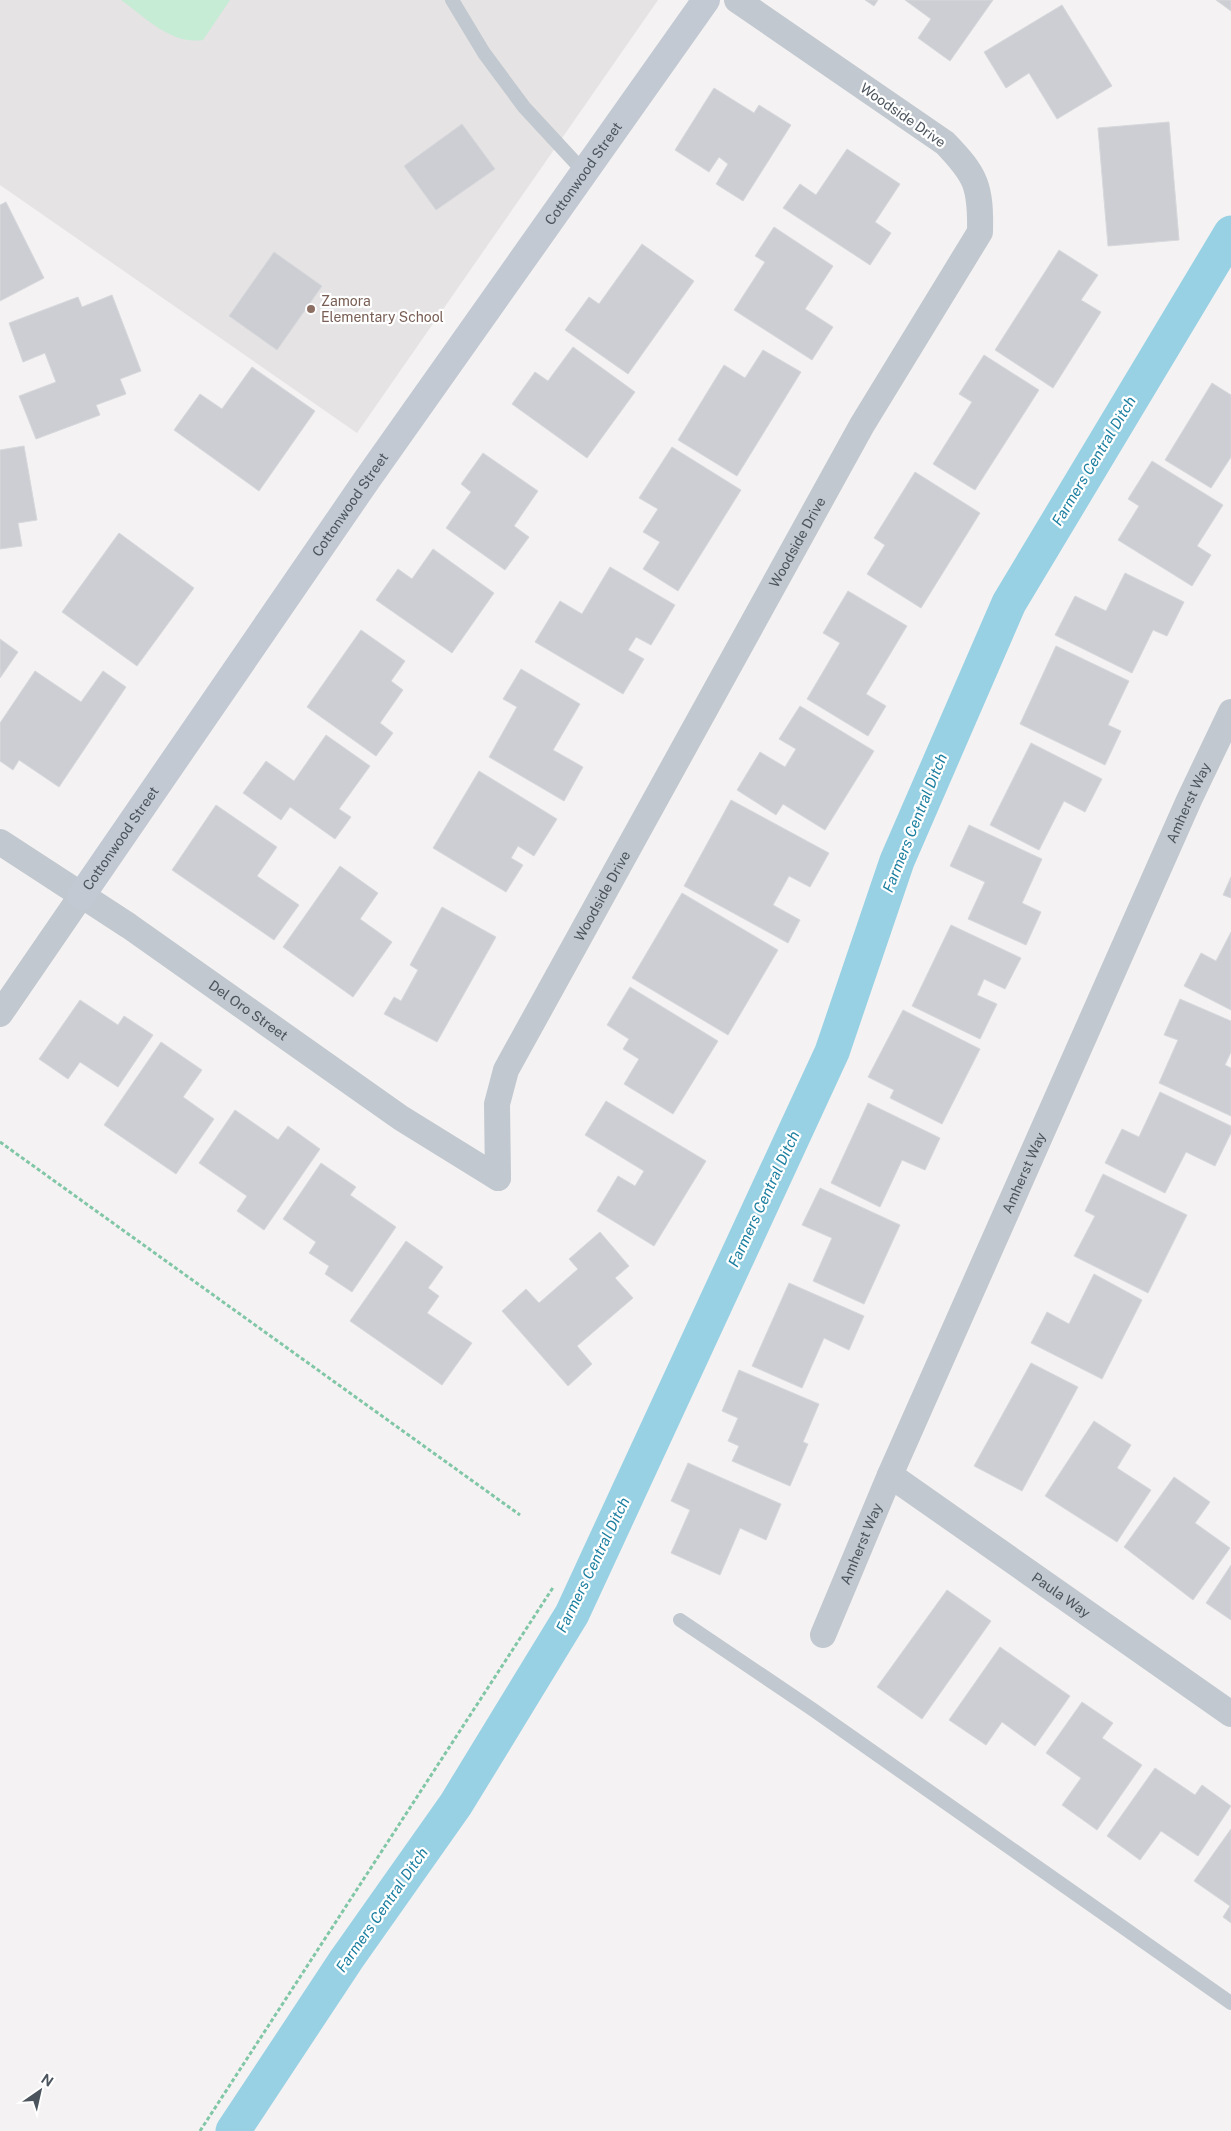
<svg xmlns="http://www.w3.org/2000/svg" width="1231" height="2131" font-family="'Public Sans',sans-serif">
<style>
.education{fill:#e5e3e3}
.green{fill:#c6ecd6}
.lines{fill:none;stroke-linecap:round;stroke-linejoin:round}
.canal{stroke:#98d1e4;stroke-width:35}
.building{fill:#ccced3;stroke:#d6d8dc}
.path{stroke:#81c7a7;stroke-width:3;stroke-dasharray:4 2.5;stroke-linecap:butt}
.lane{stroke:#c1c8cf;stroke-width:14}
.street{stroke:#c1c8cf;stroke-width:26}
.secondary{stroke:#c2c9d3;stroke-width:28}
.education-dot{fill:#8d6e63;stroke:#fff;stroke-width:2}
.labels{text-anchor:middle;stroke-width:4.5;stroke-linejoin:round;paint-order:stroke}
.street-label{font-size:14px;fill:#4b545d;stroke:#fff}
.education-label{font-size:14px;fill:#785e54;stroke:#fff;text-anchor:start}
.water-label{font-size:15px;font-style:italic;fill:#1c7fa0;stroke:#fff}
</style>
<rect width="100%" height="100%" fill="#f4f2f2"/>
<polygon class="education" points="0,0 658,0 357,433 0,185"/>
<path class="green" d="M121,0H230L203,40C171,45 145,17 121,0Z"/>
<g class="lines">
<polyline class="canal" points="233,2131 346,1960 456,1804 572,1614 832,1052 897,861 1009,603 1231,233"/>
</g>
<g class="building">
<polygon points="865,0 878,0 874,6"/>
<polygon points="905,0 993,0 950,61 918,38 931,19"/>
<polygon points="1216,0 1231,0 1231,11"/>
<polygon points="1062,5 1112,86 1057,119 1029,73 1006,88 984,52"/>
<polygon points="714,88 754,113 759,105 791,125 743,201 716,184 728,164 719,157 709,172 675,150"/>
<polygon points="1169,122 1179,240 1108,246 1098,128"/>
<polygon points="462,124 495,169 436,210 404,166"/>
<polygon points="847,149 900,184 875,222 891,233 870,265 783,208 800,184 816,195"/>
<polygon points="6,202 44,278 0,301 0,205"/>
<polygon points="774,227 833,266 805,309 833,327 812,360 734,310 765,262 755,256"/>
<polygon points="642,244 694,281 628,374 565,330 589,297 599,304"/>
<polygon points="1059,250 1098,275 1081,300 1101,312 1053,388 995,350"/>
<polygon points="274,252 322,286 277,350 229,316"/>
<polygon points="112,295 141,371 120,379 126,394 96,405 100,415 36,439 19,396 56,382 45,353 23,362 9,323 78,297 82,307"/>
<polygon points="573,347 635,392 587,458 512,404 535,372 548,381"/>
<polygon points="763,350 801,372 737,476 678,440 724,365 745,378"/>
<polygon points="984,355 1039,390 975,490 933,464 972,402 959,394"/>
<polygon points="252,367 315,411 259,491 174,430 200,394 222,409"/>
<polygon points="1212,383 1231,395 1231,457 1211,488 1165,460"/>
<polygon points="24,446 37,520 18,523 22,546 0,549 0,450"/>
<polygon points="672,447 741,490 678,591 643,569 660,542 643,532 658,509 639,498"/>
<polygon points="483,453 538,491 514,526 529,537 505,570 446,528 471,492 461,484"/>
<polygon points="1152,461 1223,505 1197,546 1211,555 1192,586 1118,540 1139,506 1128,499"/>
<polygon points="915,472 980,513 921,608 867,574 885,545 874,538"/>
<polygon points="119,533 194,588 137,666 62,612"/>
<polygon points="433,549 494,593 452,653 376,600 398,569 412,579"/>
<polygon points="610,567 675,605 651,645 636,637 628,650 644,659 623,694 535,642 560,601 582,614"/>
<polygon points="1125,573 1184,602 1167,636 1153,630 1132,673 1055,635 1075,596 1106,611"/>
<polygon points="848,591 907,626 866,694 886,706 868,736 807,699 840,643 823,633"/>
<polygon points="361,630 405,661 391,681 403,690 380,723 393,733 376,756 307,707"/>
<polygon points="0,639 18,652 0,678"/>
<polygon points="1056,646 1129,681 1108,725 1121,731 1105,765 1020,724"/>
<polygon points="521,669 580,704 553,750 583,767 564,801 489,757 517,707 503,699"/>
<polygon points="35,671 81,702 103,671 126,687 59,787 19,760 13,770 0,761 0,723"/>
<polygon points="800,706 874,751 825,830 783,804 776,815 737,790 760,752 785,767 796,749 779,739"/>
<polygon points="326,735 370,766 339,809 351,817 335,839 290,807 281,820 243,793 266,761 294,781"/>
<polygon points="1031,743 1102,779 1085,812 1064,801 1039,850 990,825"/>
<polygon points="479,771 557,819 534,856 518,846 511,858 523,865 506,892 433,848"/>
<polygon points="731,800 829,853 810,887 789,876 773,905 800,920 788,943 684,886"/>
<polygon points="216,805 277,847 257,876 299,905 274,940 172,870"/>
<polygon points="969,825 1042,859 1022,903 1041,912 1026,945 968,919 985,882 950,866"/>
<polygon points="340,866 378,893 360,919 392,942 353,997 283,947"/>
<polygon points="1231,877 1231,898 1223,895"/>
<polygon points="682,893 778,950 728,1035 632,978"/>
<polygon points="442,907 496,937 437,1042 384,1014 394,997 401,1001 418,970 410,965"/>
<polygon points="951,925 1021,958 1005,989 984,979 977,995 997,1004 980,1039 912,1006"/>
<polygon points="1231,932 1231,1010 1184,986 1201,953 1216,961"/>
<polygon points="630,987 718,1041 673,1114 624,1084 639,1059 623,1049 629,1039 607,1025"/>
<polygon points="1180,999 1231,1021 1231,1052 1225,1065 1231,1068 1231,1116 1159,1083 1178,1040 1164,1035"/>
<polygon points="80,1000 118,1025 124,1016 153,1035 118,1087 80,1062 68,1079 39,1059"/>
<polygon points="903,1010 980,1049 942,1124 890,1098 894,1090 868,1077"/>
<polygon points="161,1042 202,1070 183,1097 214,1119 176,1174 104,1125"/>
<polygon points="1160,1092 1231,1126 1231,1133 1215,1166 1186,1152 1165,1193 1105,1163 1122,1129 1139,1137"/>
<polygon points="606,1101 706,1161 654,1246 597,1211 618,1176 635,1186 644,1171 585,1135"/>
<polygon points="868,1103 940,1138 925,1170 902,1160 880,1207 831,1183"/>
<polygon points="235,1110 278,1140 288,1126 320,1149 264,1230 237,1211 247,1196 199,1163"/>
<polygon points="321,1163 356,1187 350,1195 396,1227 352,1292 325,1274 329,1266 309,1253 316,1242 283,1219"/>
<polygon points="1103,1174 1187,1215 1148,1293 1074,1256 1095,1216 1085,1211"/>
<polygon points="820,1188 900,1225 864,1304 813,1281 832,1238 802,1225"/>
<polygon points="600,1232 629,1266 615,1278 633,1298 577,1346 592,1364 568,1386 502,1311 526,1289 539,1303 578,1269 569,1259"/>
<polygon points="406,1241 443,1267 428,1288 439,1296 427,1313 472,1343 442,1385 350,1321"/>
<polygon points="1094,1274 1142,1300 1102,1379 1031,1343 1047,1312 1069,1324"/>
<polygon points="789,1283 864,1316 849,1350 824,1338 802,1388 752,1366"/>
<polygon points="1031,1363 1078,1387 1022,1491 974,1466"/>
<polygon points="739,1370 819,1404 803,1442 808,1444 790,1486 732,1461 739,1446 728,1441 738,1418 722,1411"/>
<polygon points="1094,1421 1131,1445 1117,1468 1151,1490 1117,1542 1045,1496"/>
<polygon points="688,1463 781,1504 766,1540 740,1528 720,1575 671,1553 690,1510 671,1501"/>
<polygon points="1174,1477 1210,1502 1195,1523 1230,1548 1193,1600 1124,1547"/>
<polygon points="1231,1565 1231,1620 1206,1603"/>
<polygon points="947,1590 991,1621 922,1719 877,1687"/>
<polygon points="1000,1647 1070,1696 1035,1746 1002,1722 986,1745 949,1720"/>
<polygon points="1082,1702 1113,1723 1102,1738 1142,1765 1097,1830 1062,1805 1081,1778 1046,1753"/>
<polygon points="1155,1768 1195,1795 1202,1785 1231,1806 1198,1856 1161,1831 1140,1860 1107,1836"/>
<polygon points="1231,1829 1231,1923 1223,1917 1230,1906 1194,1881"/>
</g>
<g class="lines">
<g class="path">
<polyline points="0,1142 520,1515"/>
<polyline points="200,2131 554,1586"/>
</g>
<g class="lane">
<polyline points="452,0 484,53 524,107 585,173"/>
<polyline points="680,1620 812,1709 1231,2003"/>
</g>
<g class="street">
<path id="s1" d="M0,842L129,926L401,1118L498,1178"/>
<polyline points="0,1014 81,896"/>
<path id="s2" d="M498,1178L497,1104L506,1070L862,425L980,232C981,186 976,175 945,143L737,0"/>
<path id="s3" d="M890,1475L1231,1714"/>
<path id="s4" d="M823,1635L890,1475L1189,800L1231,712"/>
</g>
<path class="secondary" id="s5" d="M81,896L366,481L706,0"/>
</g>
<circle class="education-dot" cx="311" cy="309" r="5"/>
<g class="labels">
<g class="street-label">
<text transform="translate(903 115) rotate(35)" y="5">Woodside Drive</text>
<text dy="5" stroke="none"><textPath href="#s5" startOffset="880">Cottonwood Street</textPath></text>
<text dy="5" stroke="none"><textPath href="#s5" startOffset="475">Cottonwood Street</textPath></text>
<text dy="5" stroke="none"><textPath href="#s2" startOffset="712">Woodside Drive</textPath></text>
<text dy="5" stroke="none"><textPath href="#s4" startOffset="909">Amherst Way</textPath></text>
<text dy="5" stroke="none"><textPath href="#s5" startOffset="70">Cottonwood Street</textPath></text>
<text dy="5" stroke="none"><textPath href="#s2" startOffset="308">Woodside Drive</textPath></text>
<text dy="5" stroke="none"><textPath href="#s1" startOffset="300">Del Oro Street</textPath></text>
<text dy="5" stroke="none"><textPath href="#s4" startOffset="504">Amherst Way</textPath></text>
<text dy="5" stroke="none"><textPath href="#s4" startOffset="99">Amherst Way</textPath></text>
<text dy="5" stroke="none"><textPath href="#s3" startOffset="209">Paula Way</textPath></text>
</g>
<g class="education-label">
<text x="321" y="306">Zamora<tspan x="321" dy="16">Elementary School</tspan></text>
</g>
<g class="water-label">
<text transform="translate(1094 461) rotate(-59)" y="5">Farmers Central Ditch</text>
<text transform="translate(915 823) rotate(-68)" y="5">Farmers Central Ditch</text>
<text transform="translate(764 1199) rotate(-65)" y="5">Farmers Central Ditch</text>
<text transform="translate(593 1565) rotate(-64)" y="5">Farmers Central Ditch</text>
<text transform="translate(382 1910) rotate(-55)" y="5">Farmers Central Ditch</text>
</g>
</g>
<g transform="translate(40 2091) rotate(34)" stroke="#ffffff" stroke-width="4" paint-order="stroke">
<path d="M0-4L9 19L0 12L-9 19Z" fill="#4b545d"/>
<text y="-8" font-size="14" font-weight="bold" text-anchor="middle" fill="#4b545d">N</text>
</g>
</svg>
